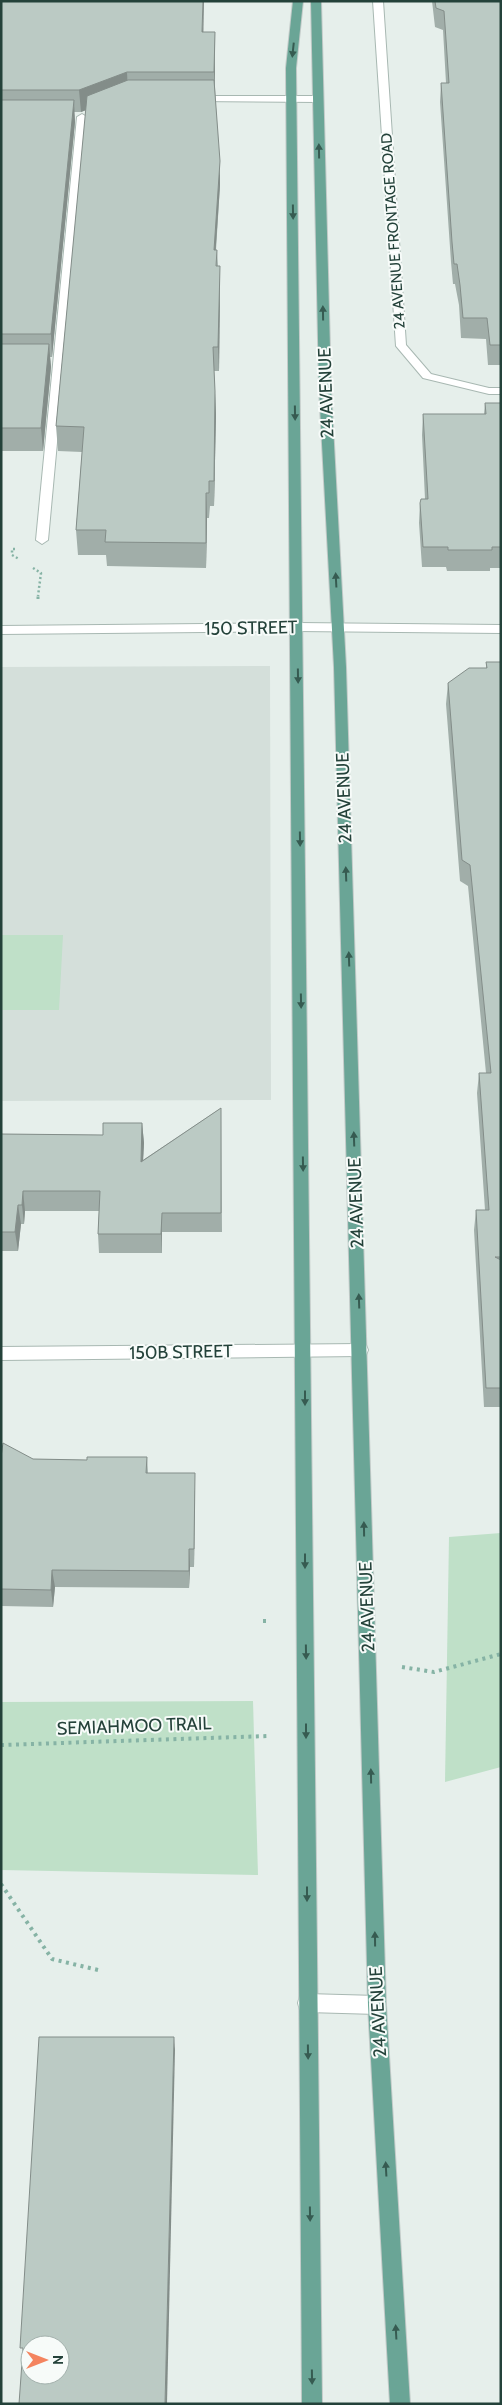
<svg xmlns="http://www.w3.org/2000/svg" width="502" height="2405" font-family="Cabin,sans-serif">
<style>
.built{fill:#d4dfda}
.green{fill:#bfe0c8}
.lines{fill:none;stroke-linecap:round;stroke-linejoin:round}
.minor-casing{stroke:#a8b8b2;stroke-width:2}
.major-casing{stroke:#c2cac8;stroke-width:2}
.path-far2{stroke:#86b3a5;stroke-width:2.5;stroke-dasharray:2 2.5;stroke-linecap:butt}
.path-far1{stroke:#86b3a5;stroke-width:3;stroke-dasharray:2.5 4;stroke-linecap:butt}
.path{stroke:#86b3a5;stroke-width:4;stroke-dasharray:3 4.5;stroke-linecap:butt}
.minor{fill:#fff;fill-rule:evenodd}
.major{fill:#6aa596;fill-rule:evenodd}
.wall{fill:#a1aea9}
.shaded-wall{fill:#838d89}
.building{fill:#bbcac4;stroke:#838d89;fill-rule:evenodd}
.oneway{fill:#365b51}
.labels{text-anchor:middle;stroke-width:4;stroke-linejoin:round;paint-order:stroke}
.far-street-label{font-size:15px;fill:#24423a;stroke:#f7fbf9}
.street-label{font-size:18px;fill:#24423a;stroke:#f7fbf9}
</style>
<rect width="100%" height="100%" fill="#e6efeb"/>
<polygon class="built" points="270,666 271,1100 1,1101 1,667"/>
<g class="green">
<polygon points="1,935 63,935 59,1010 1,1010"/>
<polygon points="501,1533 501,1767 445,1782 449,1537"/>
<polygon points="253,1701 258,1875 1,1870 1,1702"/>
</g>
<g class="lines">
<g class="minor-casing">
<g id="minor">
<polygon points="373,1 383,1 406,345 431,374 489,388 501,388 501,394 489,394 423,378 396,346"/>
<polygon points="197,96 318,96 323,99 318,102 194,101 192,99"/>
<polygon points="82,114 87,117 48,540 42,544 36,540 77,117"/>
<polygon points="298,623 501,625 501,633 298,631 1,634 1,626"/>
<polygon points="360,1344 366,1345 368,1350 366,1355 360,1356 1,1360 1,1347"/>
<polygon points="307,1994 377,1996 384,1998 386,2005 384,2012 377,2014 307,2012 300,2010 298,2003 300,1996"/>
</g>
</g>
<g class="major-casing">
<g id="major">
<polygon points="293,1 303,1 296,68 322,2404 302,2404 286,68"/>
<polygon points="311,1 321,1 331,388 346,667 386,2005 410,2404 390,2404 368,2005 334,667 319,388"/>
</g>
</g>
<g class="path-far2">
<polyline points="15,549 12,549 12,555 19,559"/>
<polyline points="33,568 41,573 38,596"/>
</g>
<polyline class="path-far1" points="38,599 38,595"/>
<g class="path">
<polyline points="263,1621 270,1621"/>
<polyline points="402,1667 434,1672 501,1654"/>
<polyline points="1,1745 268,1736"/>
<polyline points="1,1884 52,1959 98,1970"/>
</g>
<use href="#minor" class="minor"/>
<use href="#major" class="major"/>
</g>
<g class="wall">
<polygon points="1,1 203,32 215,32 215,88 220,185 216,250 217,250 218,266 220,290 219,371 214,371 216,415 214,506 210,506 209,518 207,518 206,568 107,566 106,555 78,555 76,530 82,452 58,451 56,426 86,110 81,112 74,112 75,122 52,357 50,357 51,367 43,451 1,451"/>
<polygon points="432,1 501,1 501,365 488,365 486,339 461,338 459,305 455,284 453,284 451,262 440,102 441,83 446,83 443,30 435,27"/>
<polygon points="485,403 501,403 501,568 490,568 490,571 447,571 446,567 422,567 419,523 420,503 425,499 422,435 423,414 484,414"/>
<polygon points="486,662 501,662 501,1407 484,1407 474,1230 476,1210 485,1210 477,1093 479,1073 486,1073 468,886 460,881 446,704 448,683 486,668"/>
<polygon points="221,1108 222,1232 162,1232 162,1253 99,1253 98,1234 99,1211 25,1211 24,1224 21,1224 18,1251 1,1251 1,1134 103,1135 142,1123 144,1143 143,1160"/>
<polygon points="1,1457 33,1459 87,1460 147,1457 148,1473 195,1491 194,1567 190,1567 189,1588 55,1587 53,1607 1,1606"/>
</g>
<g class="shaded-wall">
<polygon points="203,1 204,1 203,54 202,32"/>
<polygon points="215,32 215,94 214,72"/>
<polygon points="127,72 128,94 81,112 79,90"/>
<polygon points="74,100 75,122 52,357 51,334"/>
<polygon points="220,161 220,185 214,274 214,250"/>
<polygon points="220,266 220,290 219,371 218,347"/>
<polygon points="49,344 51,367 43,451 41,428"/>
<polygon points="215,391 216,415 214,506 214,481"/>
<polygon points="206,493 207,518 206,568"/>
<polygon points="142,1123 144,1143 142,1181 141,1162"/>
<polygon points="23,1191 25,1211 24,1224 22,1205"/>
<polygon points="18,1205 21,1224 18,1251 15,1232"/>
<polygon points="162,1213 162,1253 161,1234"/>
<polygon points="195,1473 195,1491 194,1567 194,1549"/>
<polygon points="189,1549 190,1567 189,1588"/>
<polygon points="52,1570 55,1587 53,1607 51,1590"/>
<polygon points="174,2037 175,2050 167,2404 165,2404"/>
</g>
<g class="building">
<polygon points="1,1 203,1 202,32 215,32 214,72 127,72 79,90 1,90"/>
<polygon points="435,1 501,1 501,345 490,345 487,318 463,318 460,285 457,264 454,264 452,242 441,83 449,83 444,11 436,8"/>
<polygon points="128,80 214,80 220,161 214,250 217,250 216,266 220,266 218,347 213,347 215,391 214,481 209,481 209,493 206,493 206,543 105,542 106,530 76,530 84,427 56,426 87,96"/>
<polygon points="1,100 74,100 51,334 1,334"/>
<polygon points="1,344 49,344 41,428 1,428"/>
<polygon points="485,403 501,403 501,547 492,547 492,550 448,550 448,547 423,547 420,503 421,499 428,499 423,414 486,414"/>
<polygon points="486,662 501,662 501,1257 495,1257 501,1260 501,1388 486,1388 476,1210 489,1210 479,1073 491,1073 470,865 462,860 448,683 469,668 487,668"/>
<polygon points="221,1108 221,1213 162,1213 161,1234 98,1234 100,1191 23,1191 22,1205 18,1205 15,1232 1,1232 1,1134 103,1135 103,1123 142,1123 141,1162"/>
<polygon points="3,1443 33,1459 87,1460 87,1457 147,1457 146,1473 195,1473 194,1549 189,1549 189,1571 52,1570 51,1590 1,1589 1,1457"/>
<path d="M39,2037H174L165,2404H19L23,2348H20ZM30,2345H60V2375H30Z"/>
</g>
<defs><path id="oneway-solid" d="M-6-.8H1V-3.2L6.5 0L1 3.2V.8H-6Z" transform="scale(1.25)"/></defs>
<g class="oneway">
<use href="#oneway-solid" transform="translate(293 50) rotate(96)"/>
<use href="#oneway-solid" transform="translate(319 151) rotate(-91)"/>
<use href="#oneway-solid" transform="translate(293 212) rotate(89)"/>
<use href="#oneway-solid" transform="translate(323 313) rotate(-91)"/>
<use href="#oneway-solid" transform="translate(295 413) rotate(89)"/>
<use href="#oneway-solid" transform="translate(336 580) rotate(-93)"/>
<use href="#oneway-solid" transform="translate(298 676) rotate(89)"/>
<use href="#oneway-solid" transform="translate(300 839) rotate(89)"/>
<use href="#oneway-solid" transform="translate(346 874) rotate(-92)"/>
<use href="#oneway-solid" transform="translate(349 959) rotate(-92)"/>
<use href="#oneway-solid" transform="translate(301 1001) rotate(89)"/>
<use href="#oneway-solid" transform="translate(354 1139) rotate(-92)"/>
<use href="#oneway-solid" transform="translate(303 1164) rotate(89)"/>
<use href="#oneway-solid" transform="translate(359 1301) rotate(-92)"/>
<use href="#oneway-solid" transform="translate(305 1398) rotate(90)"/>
<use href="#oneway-solid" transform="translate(364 1529) rotate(-91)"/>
<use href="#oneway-solid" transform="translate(305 1561) rotate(90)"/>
<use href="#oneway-solid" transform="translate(306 1652) rotate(89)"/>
<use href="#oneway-solid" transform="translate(306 1731) rotate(90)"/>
<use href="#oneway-solid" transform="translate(371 1776) rotate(-91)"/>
<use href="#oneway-solid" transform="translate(307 1894) rotate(90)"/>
<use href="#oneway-solid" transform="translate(375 1939) rotate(-91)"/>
<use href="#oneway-solid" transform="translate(308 2052) rotate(89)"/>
<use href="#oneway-solid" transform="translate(386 2169) rotate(-93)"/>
<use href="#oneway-solid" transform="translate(310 2214) rotate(89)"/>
<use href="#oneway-solid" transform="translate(396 2332) rotate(-93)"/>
<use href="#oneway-solid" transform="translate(312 2377) rotate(89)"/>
</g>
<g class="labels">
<g class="far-street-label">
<text transform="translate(393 231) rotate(-94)" y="5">24 AVENUE FRONTAGE ROAD</text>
</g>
<g class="street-label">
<text transform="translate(326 393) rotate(-92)" y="6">24 AVENUE</text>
<text transform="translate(251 628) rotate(-1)" y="6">150 STREET</text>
<text transform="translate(344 798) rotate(-92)" y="6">24 AVENUE</text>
<text transform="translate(356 1203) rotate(-92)" y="6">24 AVENUE</text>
<text transform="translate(181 1352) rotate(-1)" y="6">150B STREET</text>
<text transform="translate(367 1607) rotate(-92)" y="6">24 AVENUE</text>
<text transform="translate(134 1726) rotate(-2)" y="6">SEMIAHMOO TRAIL</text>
<text transform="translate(378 2012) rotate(-93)" y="6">24 AVENUE</text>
</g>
</g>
<rect width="502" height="2405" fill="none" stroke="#24423a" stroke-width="5"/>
<g transform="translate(45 2360) rotate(90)"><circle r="24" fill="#f7fbf9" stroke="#a3b1ad"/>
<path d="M0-4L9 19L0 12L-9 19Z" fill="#f4845f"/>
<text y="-8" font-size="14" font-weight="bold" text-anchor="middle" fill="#24423a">N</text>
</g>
</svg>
